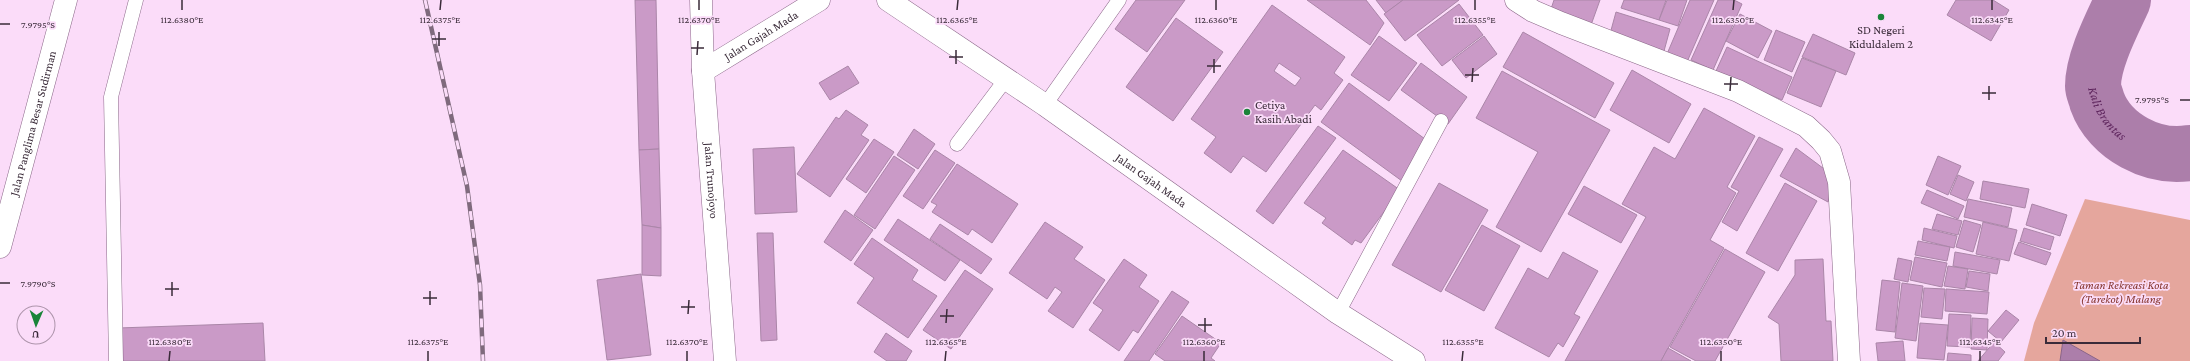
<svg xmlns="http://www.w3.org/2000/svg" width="2190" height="361" font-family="'Crimson Pro',serif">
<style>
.green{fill:#e5a69d}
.water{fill:#ac7eaa;stroke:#8a6588}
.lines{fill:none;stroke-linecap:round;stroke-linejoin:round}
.river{stroke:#ac7eaa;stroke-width:56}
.building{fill:#ca9ac7;stroke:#aa86a8;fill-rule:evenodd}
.service-casing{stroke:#8b6889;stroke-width:15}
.minor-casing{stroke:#8b6889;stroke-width:23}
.tertiary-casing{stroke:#8b6889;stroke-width:23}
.primary-casing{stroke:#8b6889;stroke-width:23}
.trunk-casing{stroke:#8b6889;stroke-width:23}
.service{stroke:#fff;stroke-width:14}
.minor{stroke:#fff;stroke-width:22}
.tertiary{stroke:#fff;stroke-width:22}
.primary{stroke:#fff;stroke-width:22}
.trunk{stroke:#fff;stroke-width:22}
.rail-casing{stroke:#7f6a7d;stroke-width:4.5}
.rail{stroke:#fbdcf9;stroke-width:3;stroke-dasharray:9;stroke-linecap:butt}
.ticks{fill:none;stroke:#3a2b39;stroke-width:1.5}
.poi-dot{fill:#1a8439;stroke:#fbdcf9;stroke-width:1.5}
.labels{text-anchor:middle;stroke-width:3.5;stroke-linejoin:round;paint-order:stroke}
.poi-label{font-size:12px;fill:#3a2b39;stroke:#fbdcf9}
.street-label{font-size:12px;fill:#3a2b39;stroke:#fbdcf9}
.park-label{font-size:12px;font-style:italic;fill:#85342c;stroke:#fbdcf9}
.water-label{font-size:13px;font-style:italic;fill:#5e255d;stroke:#fbdcf9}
.ticks-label{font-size:10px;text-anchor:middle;fill:#3a2b39;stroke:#fbdcf9;stroke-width:3.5;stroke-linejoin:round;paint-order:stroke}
</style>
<rect width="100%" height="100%" fill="#fbdcf9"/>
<polygon class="green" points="2085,199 2190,220 2190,361 2024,361 2034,323"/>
<polygon class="water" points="2063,340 2100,361 2060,361"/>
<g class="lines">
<path class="river" id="s1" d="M2123,0C2112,24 2093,60 2093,86C2093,91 2096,96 2097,101C2110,137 2153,159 2190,153"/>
</g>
<g class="building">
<polygon points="635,0 656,0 659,149 639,150"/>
<polygon points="1136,0 1185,0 1147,52 1115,29"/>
<polygon points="1307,0 1366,0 1384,23 1370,45"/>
<polygon points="1376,0 1403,0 1386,13"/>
<polygon points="1403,0 1459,0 1405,41 1384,14"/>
<polygon points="1554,0 1600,0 1591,25 1550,12"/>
<polygon points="1624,0 1666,0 1659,20 1621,8"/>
<polygon points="1667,0 1687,0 1678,26 1659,20"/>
<polygon points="1690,0 1714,0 1687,62 1667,54"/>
<polygon points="1718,0 1734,0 1742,4 1713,70 1691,60"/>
<polygon points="1956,0 1993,0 2009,10 1991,41 1947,15"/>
<polygon points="1459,4 1483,35 1442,66 1417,35"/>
<path d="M1272,5L1345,57L1334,73L1343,80L1321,110L1315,105L1266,172L1243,156L1231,173L1204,153L1216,137L1191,119ZM1279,63L1301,78L1295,86L1274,71Z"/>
<polygon points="1616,12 1670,29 1664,51 1610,34"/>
<polygon points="1740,14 1772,31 1758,58 1726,41"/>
<polygon points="1176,18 1223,52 1173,121 1126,87"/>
<polygon points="1776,30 1805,42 1792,72 1764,60"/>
<polygon points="1523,32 1614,83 1595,118 1503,67"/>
<polygon points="1813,34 1855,53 1846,75 1802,57"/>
<polygon points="1379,36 1417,63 1389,101 1351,75"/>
<polygon points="1484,36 1497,54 1466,78 1452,60"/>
<polygon points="1727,47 1792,77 1782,100 1716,71"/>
<polygon points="1802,58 1836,71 1821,107 1787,93"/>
<polygon points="1421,63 1467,97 1448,124 1401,90"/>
<polygon points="848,66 859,83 830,100 819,83"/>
<polygon points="1632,70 1691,104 1669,143 1610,110"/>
<polygon points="1502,71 1610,130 1541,252 1496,227 1538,152 1476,118"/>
<polygon points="1349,83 1425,139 1402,181 1321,122"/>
<polygon points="1704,108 1755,136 1727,187 1736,193 1710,240 1724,248 1661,361 1565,361 1646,217 1622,204 1654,147 1675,159"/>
<polygon points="846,110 868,125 861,135 869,140 830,197 797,174 836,117 839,119"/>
<polygon points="1318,126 1336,138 1273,224 1256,211"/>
<polygon points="914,129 935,144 918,169 897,155"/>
<polygon points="1759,137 1783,149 1737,231 1722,222 1739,191 1731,187"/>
<polygon points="874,139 894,152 866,193 846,179"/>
<polygon points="794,147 797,212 755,214 753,149"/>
<polygon points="1796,148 1835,177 1828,202 1780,176"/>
<polygon points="659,149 661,228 642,225 639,150"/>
<polygon points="935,150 955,163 923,209 903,196"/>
<polygon points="1343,150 1400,190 1361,243 1355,240 1352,245 1322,223 1326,218 1304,203"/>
<polygon points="894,156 915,170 875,229 854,215"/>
<polygon points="1938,156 1961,166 1948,195 1926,185"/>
<polygon points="957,164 1018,204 992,243 972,229 968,235 932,212 937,205 931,202"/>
<polygon points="1958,175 1974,182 1966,201 1950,194"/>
<polygon points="1983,181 2029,189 2025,208 1980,199"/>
<polygon points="1439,183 1488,210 1441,292 1392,265"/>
<polygon points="1785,183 1817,201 1778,271 1746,253"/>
<polygon points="1584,186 1637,215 1621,243 1568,214"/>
<polygon points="1927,190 1964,206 1958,219 1921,203"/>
<polygon points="1968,199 2012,208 2008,227 1964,217"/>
<polygon points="2032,204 2067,215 2060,236 2026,225"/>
<polygon points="845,210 873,230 851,261 824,242"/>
<polygon points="1937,214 1962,221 1958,235 1932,229"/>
<polygon points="898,219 960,260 945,281 884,240"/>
<polygon points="1964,220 1981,225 1973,252 1956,247"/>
<polygon points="1045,222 1083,247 1074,259 1105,280 1073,328 1048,311 1062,292 1055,287 1047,299 1009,273"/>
<polygon points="1983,222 2017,230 2009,261 1976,254"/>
<polygon points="940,224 992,259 981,274 930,239"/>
<polygon points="642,225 661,228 661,276 642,275"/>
<polygon points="1482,225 1520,246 1484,311 1445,290"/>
<polygon points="1924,228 1957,236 1954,248 1922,240"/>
<polygon points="2024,228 2054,237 2050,250 2020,241"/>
<polygon points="757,233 773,233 777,340 761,341"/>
<polygon points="872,238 918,270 912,280 937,296 908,338 857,303 874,278 854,264"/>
<polygon points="1918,241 1950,247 1947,261 1915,255"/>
<polygon points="2019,242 2051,253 2046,265 2014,254"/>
<polygon points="1725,249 1765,272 1715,361 1696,361 1670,347"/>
<polygon points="1563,252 1598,271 1574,314 1580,317 1563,347 1558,343 1549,357 1495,328 1528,268 1548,279"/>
<polygon points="1955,252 2000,260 1997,274 1953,266"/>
<polygon points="1915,257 1947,263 1942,287 1910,280"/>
<polygon points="1898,258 1912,261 1908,282 1894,279"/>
<polygon points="1124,259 1147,275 1139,287 1159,301 1138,333 1133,330 1119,351 1089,330 1103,310 1093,303"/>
<polygon points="1823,259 1826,321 1831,321 1833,361 1781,361 1779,324 1768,317 1795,275 1795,260"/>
<polygon points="1948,266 1968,269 1965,289 1944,286"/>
<polygon points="965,270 993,289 951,349 923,330"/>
<polygon points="1969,271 1990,274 1988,291 1966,287"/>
<polygon points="641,274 651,355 607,360 597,280"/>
<polygon points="1882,280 1900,282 1895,332 1876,330"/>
<polygon points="1902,283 1923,286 1916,341 1895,338"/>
<polygon points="1924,288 1945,289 1942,319 1921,317"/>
<polygon points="1946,289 1989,292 1987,314 1945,311"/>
<polygon points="1172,291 1189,302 1149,361 1124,361"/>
<polygon points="2006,310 2019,320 2001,342 1988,331"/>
<polygon points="1949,314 1971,315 1970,347 1947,346"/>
<polygon points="1182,316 1221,343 1211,358 1215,361 1165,361 1155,354"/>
<polygon points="1972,318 1988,319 1987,350 1971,349"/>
<polygon points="263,323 265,361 119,361 118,328"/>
<polygon points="1920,323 1948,325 1944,360 1917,358"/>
<polygon points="886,333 912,351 906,361 887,361 874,352"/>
<polygon points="1903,341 1905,361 1878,361 1876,343"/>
<polygon points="1994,342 2005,352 1998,361 1978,361"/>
<polygon points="1668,348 1691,361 1661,361"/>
<polygon points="1948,353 1971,355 1971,361 1947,361"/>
</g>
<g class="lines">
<g class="service-casing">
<g id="service">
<polyline points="1045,105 1119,0"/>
<polyline points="957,144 1006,79"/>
<polyline points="1338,313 1441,121"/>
<polyline points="116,361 111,97 136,0"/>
</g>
</g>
<g class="minor-casing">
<polyline id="minor" points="1516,0 1533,11 1561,23 1738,91 1806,126 1821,140 1830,151 1839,182 1849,361"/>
</g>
<g class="tertiary-casing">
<g id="tertiary">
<path id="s2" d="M888,0L1045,105L1338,313L1414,361"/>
<path id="s3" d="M703,71L819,0"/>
</g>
</g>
<g class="primary-casing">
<g id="primary">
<path id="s4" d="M701,0L703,71L725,361"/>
</g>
</g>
<g class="trunk-casing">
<g id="trunk">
<path id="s5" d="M0,247L66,0"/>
</g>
</g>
<use href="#service" class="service"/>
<use href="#minor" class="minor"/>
<use href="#tertiary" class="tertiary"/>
<use href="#primary" class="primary"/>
<use href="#trunk" class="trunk"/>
<g class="rail-casing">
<polyline id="rail" points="425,0 467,186 480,285 483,361"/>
</g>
<use href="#rail" class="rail"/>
</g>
<path class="ticks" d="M182,10V0M440,10L441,0M699,10V0M957,10L958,0M1216,10V0M1475,10V0M1733,10L1734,0M1992,10V0M0,24H10M432,39H446M439,46V32M691,48H704M697,55L698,41M949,57H963M956,64V50M1207,66H1221M1214,73V59M1465,75H1479M1472,82L1473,68M1724,84H1738M1730,91L1731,77M1982,93H1996M1989,100V86M2180,100H2190M0,283H10M165,289H179M172,296V282M423,298H437M430,305V291M681,307H695M688,314L689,300M940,316H954M946,323L947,309M1198,325H1212M1205,332V318M169,361L170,351M428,361V351M687,361V351M945,361L946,351M1204,361V351M1462,361L1463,351M1721,361V351M1980,361V351"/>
<g class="poi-dot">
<circle cx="1881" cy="17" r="4"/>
<circle cx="1247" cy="112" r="4"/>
</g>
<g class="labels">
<g class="poi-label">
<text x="1881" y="34">SD Negeri<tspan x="1881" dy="14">Kiduldalem 2</tspan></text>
<text x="1255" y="109" text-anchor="start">Cetiya<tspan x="1255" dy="14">Kasih Abadi</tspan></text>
</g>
<g class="street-label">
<text dy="4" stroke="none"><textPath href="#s3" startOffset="68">Jalan Gajah Mada</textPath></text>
<text dy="4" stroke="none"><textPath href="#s5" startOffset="128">Jalan Panglima Besar Sudirman</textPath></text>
<text dy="4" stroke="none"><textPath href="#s2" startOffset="319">Jalan Gajah Mada</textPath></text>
<text dy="4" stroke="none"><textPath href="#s4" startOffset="181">Jalan Trunojoyo</textPath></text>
</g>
<g class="park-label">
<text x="2121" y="289">Taman Rekreasi Kota<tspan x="2121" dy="14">(Tarekot) Malang</tspan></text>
</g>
<g class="water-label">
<text dy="5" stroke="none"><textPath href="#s1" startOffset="123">Kali Brantas</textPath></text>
</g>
</g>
<g class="ticks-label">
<text x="182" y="23">112.6380°E</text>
<text x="440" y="23">112.6375°E</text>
<text x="699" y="23">112.6370°E</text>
<text x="957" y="23">112.6365°E</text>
<text x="1216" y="23">112.6360°E</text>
<text x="1475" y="23">112.6355°E</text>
<text x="1733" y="23">112.6350°E</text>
<text x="1992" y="23">112.6345°E</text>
<text x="38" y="28">7.9795°S</text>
<text x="2152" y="103">7.9795°S</text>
<text x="38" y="287">7.9790°S</text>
<text x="170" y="345">112.6380°E</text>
<text x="428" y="345">112.6375°E</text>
<text x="687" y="345">112.6370°E</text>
<text x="946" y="345">112.6365°E</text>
<text x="1204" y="345">112.6360°E</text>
<text x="1463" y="345">112.6355°E</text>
<text x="1721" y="345">112.6350°E</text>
<text x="1980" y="345">112.6345°E</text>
</g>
<g transform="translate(36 325) rotate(182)"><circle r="19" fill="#fbdcf9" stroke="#ae95ac"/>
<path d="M0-3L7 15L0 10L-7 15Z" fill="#1a8439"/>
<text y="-6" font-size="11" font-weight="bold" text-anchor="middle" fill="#3a2b39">U</text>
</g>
<path d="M2046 337v6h94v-6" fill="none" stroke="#3a2b39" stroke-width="2"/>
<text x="2052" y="337" font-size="12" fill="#3a2b39" stroke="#fbdcf9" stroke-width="3" paint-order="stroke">20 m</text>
</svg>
